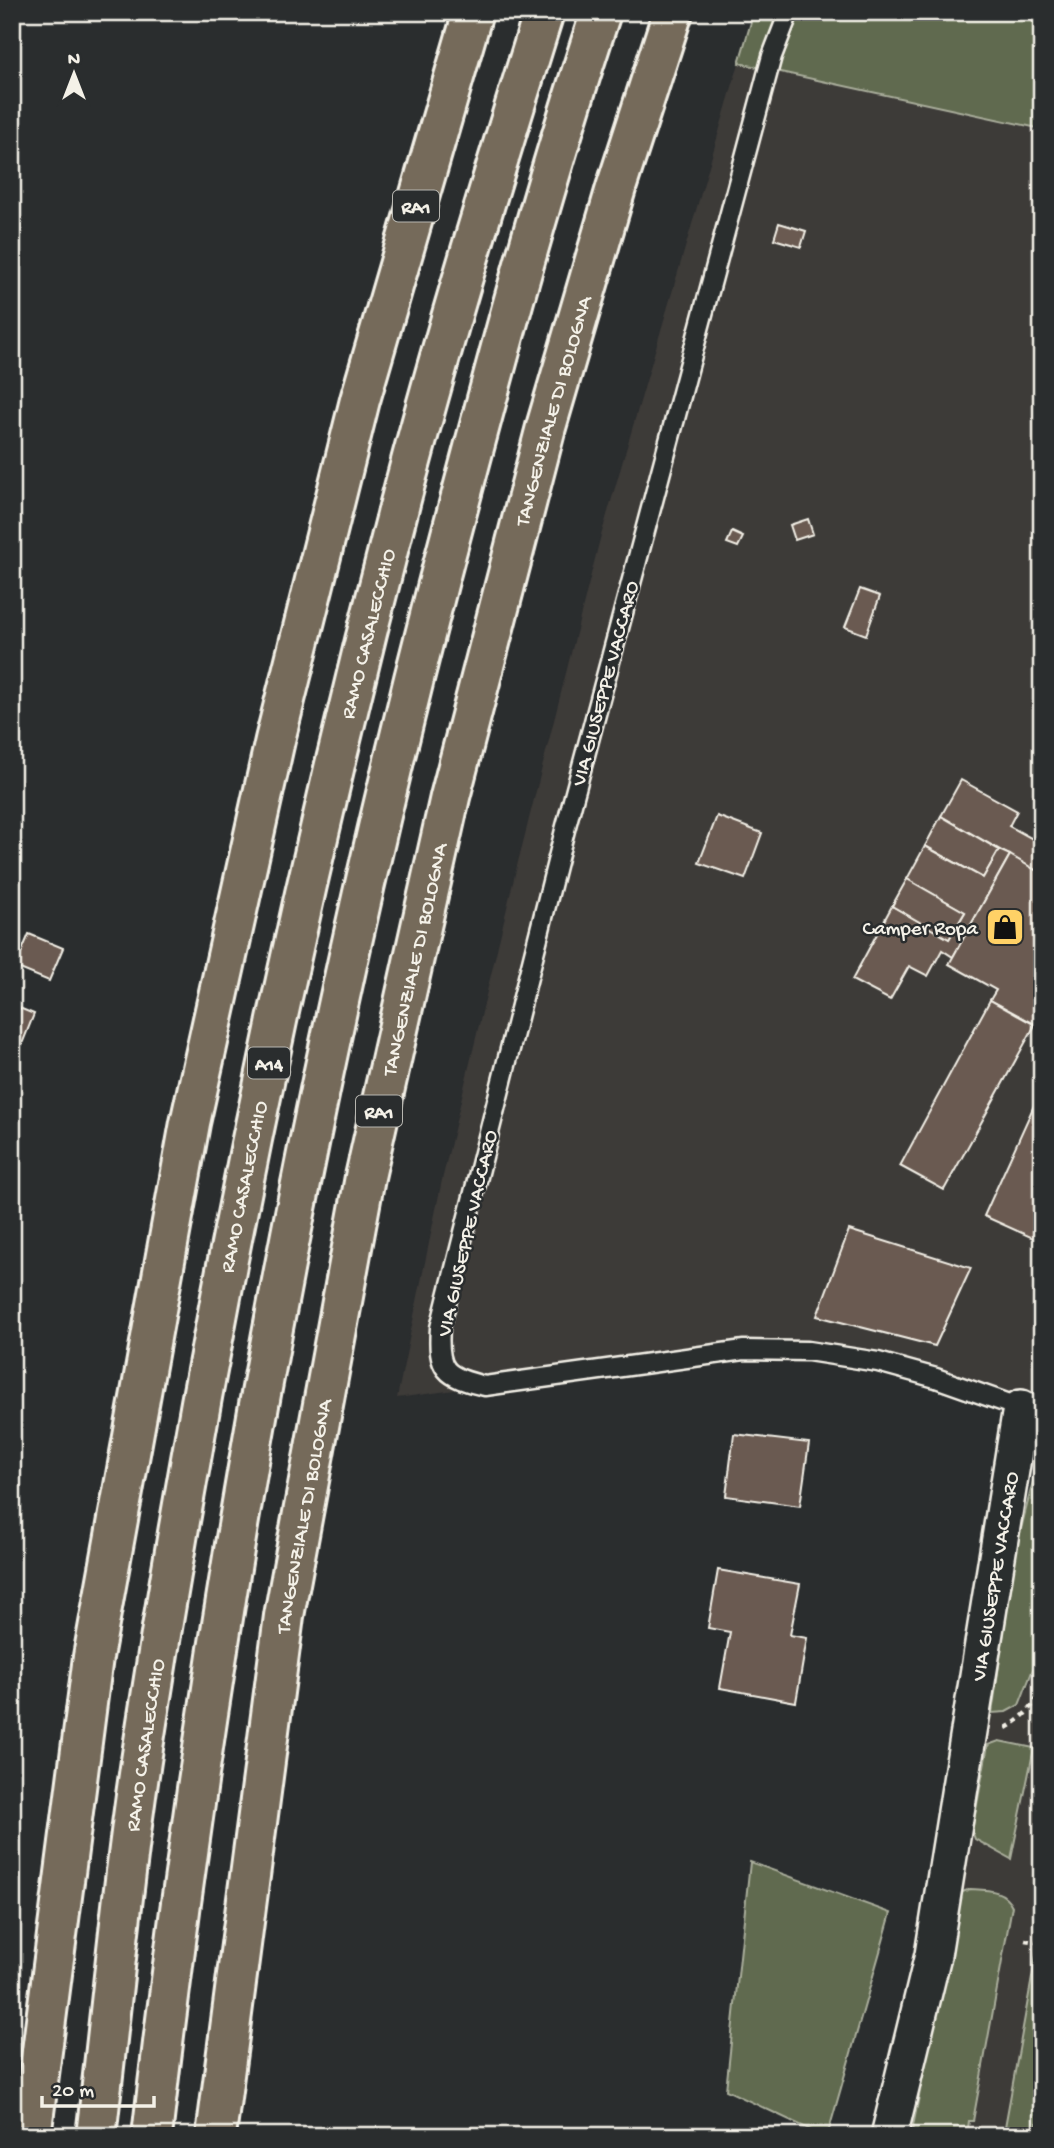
<svg xmlns="http://www.w3.org/2000/svg" width="1054" height="2148" font-family="'Gochi Hand',sans-serif">
  <rect width="100%" height="100%" fill="#2a2d2e"/>
  <filter id="ink" filterUnits="userSpaceOnUse"><feTurbulence type="fractalNoise" baseFrequency=".0143" numOctaves="2"/><feDisplacementMap in="SourceGraphic" scale="14" xChannelSelector="R" yChannelSelector="G"/><feConvolveMatrix kernelMatrix="1 2 1 2 8 2 1 2 1" color-interpolation-filters="sRGB"/></filter>
  <g filter="url(#ink)">
    <g fill="#3d3a38">
      <polygon points="739,63 1042,129 1042,1411 1021,1408 936,1378 744,1350 397,1398 442,1180 515,874 600,539"/>
      <polygon points="1042,1646 1042,2136 911,2136 960,1893 992,1713 1006,1712 1027,1690"/>
    </g>
    <g fill="#616a50" stroke="#aaae9c" stroke-width="2">
      <polygon points="754,12 1042,12 1042,129 739,63"/>
      <polygon points="1042,1445 1042,1646 1019,1705 1006,1712 992,1713 1016,1549"/>
      <polygon points="999,1741 1034,1748 1011,1859 975,1839 972,1831 988,1745"/>
      <polygon points="750,1862 891,1913 829,2130 817,2133 726,2090"/>
      <path d="M970,1889C987,1890 1004,1889 1012,1906L973,2121H969L967,2136H911L960,1893Z"/>
      <polygon points="1037,1950 1042,1951 1042,2097 1035,2132 1005,2127"/>
    </g>
    <g fill="#6a5a51" stroke="#f4f1e8" stroke-width="2">
      <polygon points="779,223 806,231 801,247 774,239"/>
      <polygon points="808,519 813,534 795,540 790,525"/>
      <polygon points="732,532 743,537 738,547 727,543"/>
      <polygon points="860,589 880,596 866,635 845,627"/>
      <polygon points="961,780 1017,811 1009,826 1042,844 1042,874 941,816"/>
      <polygon points="717,816 762,833 745,879 699,863"/>
      <polygon points="941,816 999,850 983,878 925,846"/>
      <polygon points="925,846 983,878 999,850 1010,855 953,957 942,950 928,976 909,966 890,1000 852,980 892,906 949,939 965,912 907,879"/>
      <polygon points="1010,855 1042,874 1042,1028 990,1000 996,990 949,964"/>
      <polygon points="907,879 965,912 949,939 892,906"/>
      <polygon points="29,934 63,948 49,981 15,967"/>
      <polygon points="990,1000 1035,1025 944,1190 900,1166"/>
      <polygon points="12,1005 34,1014 12,1069"/>
      <polygon points="1036,1101 1042,1104 1042,1242 984,1216"/>
      <polygon points="849,1230 971,1268 935,1346 817,1316"/>
      <polygon points="734,1434 809,1443 800,1506 726,1496"/>
      <polygon points="718,1570 800,1584 790,1635 807,1638 796,1702 720,1688 730,1632 708,1628"/>
    </g>
    <g fill="none" stroke-linecap="round" stroke-linejoin="round">
      <g stroke="#f4f1e8" stroke-width="23">
        <path id="service" d="M789,12L772,56L565,830L440,1328C437,1370 445,1377 485,1386L744,1350L808,1351L878,1362L936,1378L1021,1408"/>
      </g>
      <g stroke="#f4f1e8" stroke-width="40">
        <g id="minor">
          <path id="s1" d="M889,2136L933,1955L1021,1408"/>
        </g>
      </g>
      <g stroke="#f4f1e8" stroke-width="44">
        <g id="motorway">
          <polyline points="31,2136 93,1657 190,1123 275,740 360,400 473,12"/>
          <path id="s2" d="M96,2136C112,2002 124,1867 145,1735C210,1314 297,896 405,484C447,325 495,169 544,12"/>
          <path d="M152,2136C212,1611 307,1091 439,580C489,390 539,198 601,12"/>
          <path id="s3" d="M216,2136L284,1616L365,1177L450,797L546,427L616,188L673,12"/>
        </g>
      </g>
      <g stroke="#f4f1e8" stroke-width="4.5" stroke-dasharray="5 5" stroke-linecap="butt">
        <path d="M1006,1728C1024,1718 1035,1705 1042,1686"/>
        <polyline points="1025,1940 1042,1943"/>
      </g>
      <use href="#service" stroke="#2a2d2e" stroke-width="18"/>
      <use href="#minor" stroke="#2a2d2e" stroke-width="35"/>
      <use href="#motorway" stroke="#746a5a" stroke-width="38"/>
    </g>
  </g>
  <defs>
    <g id="shop-square" transform="scale(2.0125)"><rect x="-9" y="-9" width="18" height="18" rx="4" fill="#ffd166" stroke="#2a2d2e"/><path d="M-5-2.5h2.3a2.7 3.5 0 0 1 5.4 0H5L5.5 6h-11ZM-1.5-2.5h3a1.5 2.3 0 0 0-3 0Z" fill="#111"/></g>
  </defs>
  <g fill-rule="evenodd">
    <use href="#shop-square" x="1005" y="927"/>
  </g>
  <g text-anchor="middle" stroke-width="5" stroke-linejoin="round" paint-order="stroke">
    <g fill="#2a2d2e" stroke="#b7b6b0" stroke-width="2">
      <rect x="393" y="190.5" width="46" height="31" rx="5"/>
      <rect x="248" y="1047.5" width="42" height="31" rx="5"/>
      <rect x="356" y="1095.5" width="46" height="31" rx="5"/>
    </g>
    <g font-size="19" font-weight="bold" fill="#f4f1e8">
      <text x="416" y="213">RA1</text>
      <text x="269" y="1070">A14</text>
      <text x="379" y="1118">RA1</text>
    </g>
    <g font-size="21" fill="#f4f1e8" stroke="#2a2d2e">
      <text dy="7" stroke="none"><textPath href="#s3" startOffset="1760">TANGENZIALE DI BOLOGNA</textPath></text>
      <text dy="7" stroke="none"><textPath href="#s2" startOffset="1528">RAMO CASALECCHIO</textPath></text>
      <text transform="translate(604 683) rotate(-75)" y="7">VIA GIUSEPPE VACCARO</text>
      <text dy="7" stroke="none"><textPath href="#s3" startOffset="1194">TANGENZIALE DI BOLOGNA</textPath></text>
      <text dy="7" stroke="none"><textPath href="#s2" startOffset="961">RAMO CASALECCHIO</textPath></text>
      <text transform="translate(466 1233) rotate(-77)" y="7">VIA GIUSEPPE VACCARO</text>
      <text dy="7" stroke="none"><textPath href="#s3" startOffset="626">TANGENZIALE DI BOLOGNA</textPath></text>
      <text dy="7" stroke="none"><textPath href="#s1" startOffset="570">VIA GIUSEPPE VACCARO</textPath></text>
      <text dy="7" stroke="none"><textPath href="#s2" startOffset="394">RAMO CASALECCHIO</textPath></text>
    </g>
    <g font-size="21" fill="#f4f1e8" stroke="#2a2d2e" text-anchor="end">
      <text x="978" y="934">Camper Ropa</text>
    </g>
  </g>
  <rect width="1054" height="2148" fill="none" stroke="#2a2d2e" stroke-width="42"/>
  <rect x="21" y="21" width="1012" height="2106" fill="none" stroke="#f4f1e8" stroke-width="2.5" filter="url(#ink)"/>
  <g transform="translate(74 74)" stroke="#2a2d2e" stroke-width="5" paint-order="stroke">
  <path d="M0-5L12 26L0 18L-12 26Z" fill="#f4f1e8"/>
  <text y="-10" font-size="19" font-weight="bold" text-anchor="middle" fill="#f4f1e8">N</text>
  </g>
  <path d="M42 2096v10h112v-10" fill="none" stroke="#f4f1e8" stroke-width="3.5"/>
  <text x="52" y="2096" font-size="21" fill="#f4f1e8" stroke="#2a2d2e" stroke-width="5" paint-order="stroke">20 m</text>
</svg>
